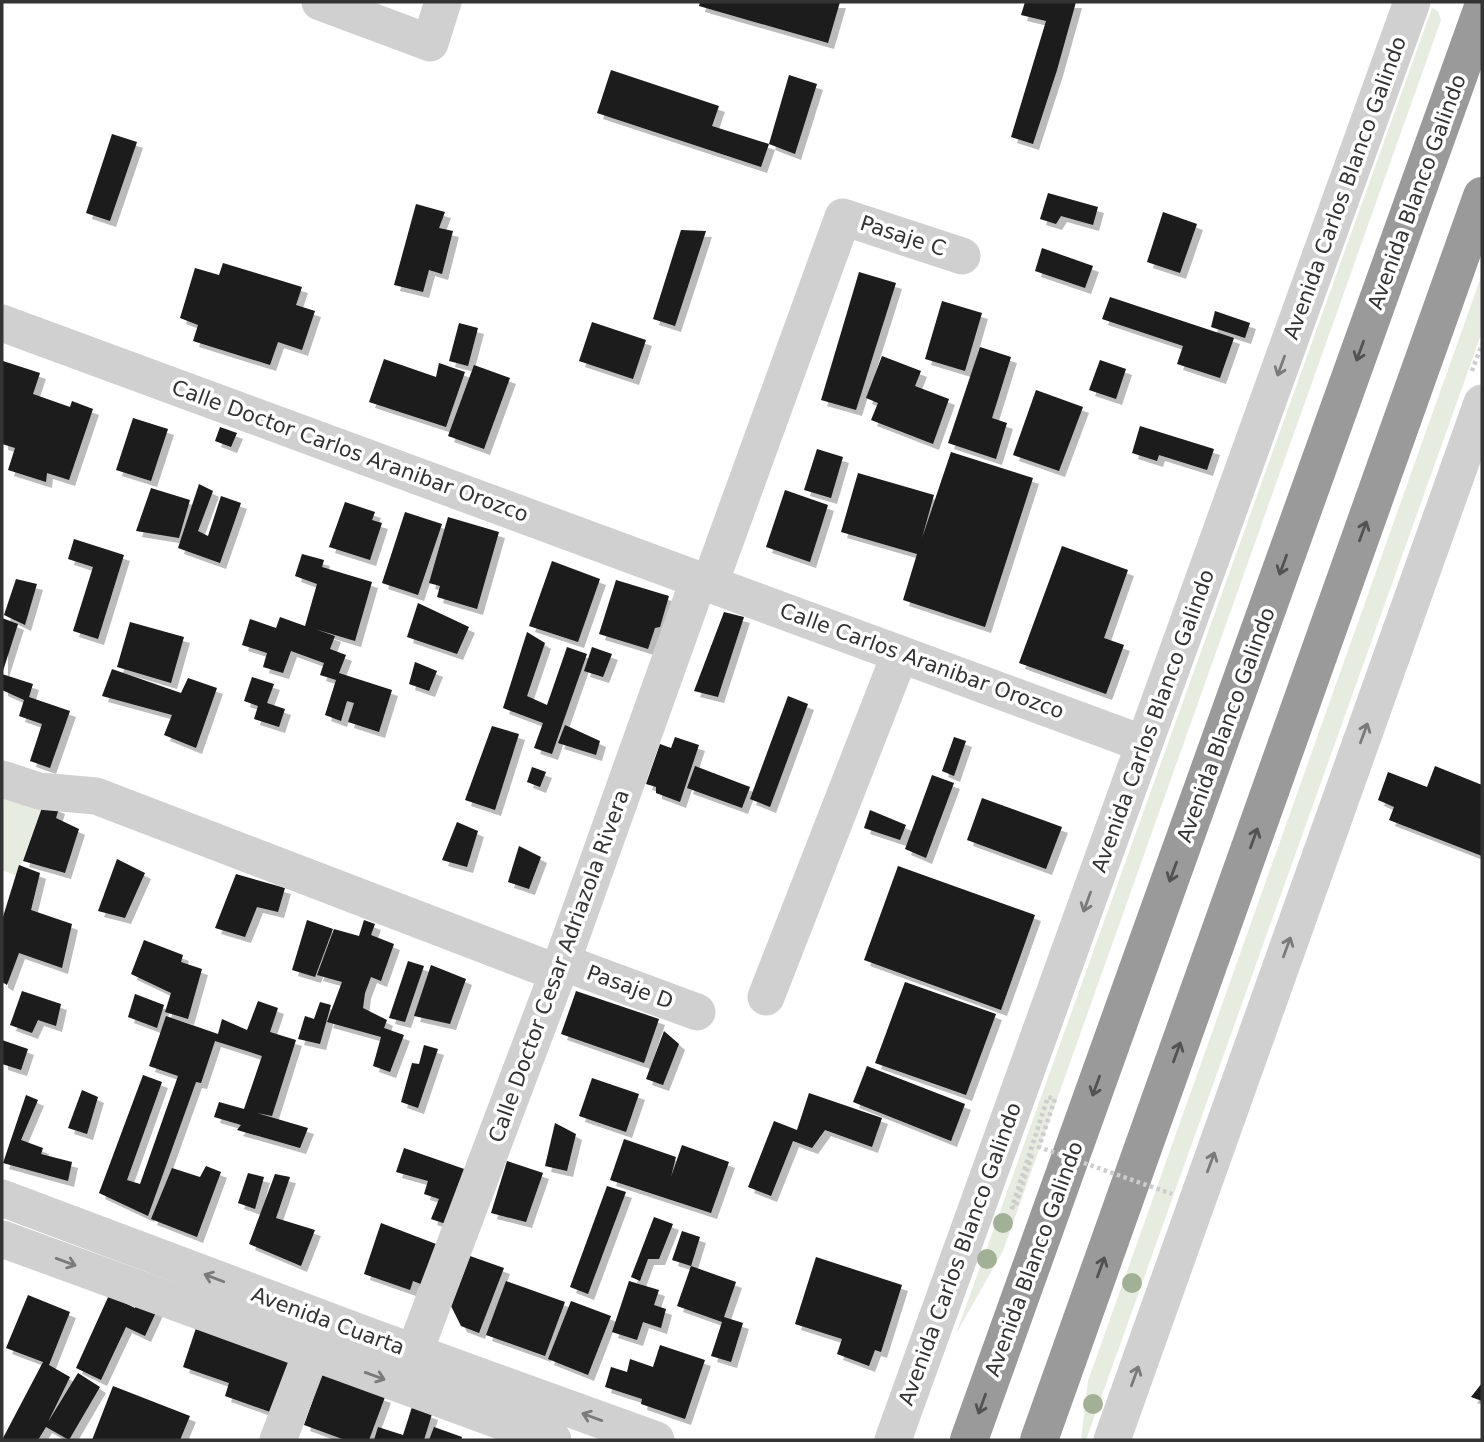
<svg xmlns="http://www.w3.org/2000/svg" width="1484" height="1442" font-family="'DejaVu Sans',sans-serif">
  <defs>
    <filter id="shadow"><feDropShadow dx="6" dy="6" stdDeviation="0" flood-color="#0004"/></filter>
  </defs>
  <rect width="100%" height="100%" fill="#fff"/>
  <g fill="#e6ecdf">
    <polygon points="1432,8 1438,11 1441,20 1003,1251 956,1334"/>
    <polygon points="1482,274 1482,332 1086,1440 1081,1440 1088,1381"/>
    <polygon points="2,787 44,802 17,876 2,870"/>
  </g>
  <g fill="#1a1a1a" filter="url(#shadow)">
    <polygon points="700,2 840,2 828,43 699,6"/>
    <polygon points="1025,2 1076,2 1057,70 1033,144 1011,137 1046,21 1021,15"/>
    <polygon points="611,70 719,106 712,126 769,144 761,167 597,113"/>
    <polygon points="789,75 817,84 795,154 769,144"/>
    <polygon points="112,134 137,142 110,221 86,213"/>
    <polygon points="1048,193 1098,207 1093,225 1061,216 1056,224 1040,219"/>
    <polygon points="416,204 445,212 439,228 453,231 442,274 429,270 423,292 394,285"/>
    <polygon points="1163,212 1197,224 1180,273 1147,262"/>
    <polygon points="681,230 706,231 675,326 653,319"/>
    <polygon points="1042,248 1093,266 1085,288 1035,271"/>
    <polygon points="223,263 302,287 296,305 315,311 302,350 278,342 270,365 193,341 198,325 180,318 195,268 219,275"/>
    <polygon points="859,272 896,283 856,410 821,400"/>
    <polygon points="1110,297 1234,338 1220,378 1177,364 1183,346 1102,319"/>
    <polygon points="942,301 982,313 965,371 925,359"/>
    <polygon points="1215,311 1250,323 1245,338 1211,327"/>
    <polygon points="592,322 646,340 633,379 579,361"/>
    <polygon points="459,323 478,328 468,366 449,361"/>
    <polygon points="980,347 1011,357 992,418 1007,423 996,459 948,443"/>
    <polygon points="882,356 921,371 915,386 949,399 933,444 871,420 878,403 866,398"/>
    <polygon points="384,359 436,377 439,363 465,372 446,427 369,402"/>
    <polygon points="1100,360 1126,369 1116,399 1089,390"/>
    <polygon points="3,361 40,373 33,394 70,407 72,401 93,409 69,480 47,473 46,482 8,470 15,448 2,444"/>
    <polygon points="474,365 510,378 484,449 448,436"/>
    <polygon points="1036,390 1083,407 1059,471 1013,455"/>
    <polygon points="133,418 168,429 151,481 116,470"/>
    <polygon points="1140,426 1214,449 1207,470 1159,455 1157,461 1132,453"/>
    <polygon points="220,427 237,433 231,447 215,441"/>
    <polygon points="817,449 843,457 831,498 804,490"/>
    <polygon points="951,452 1033,478 985,627 903,600 917,554 841,532 858,473 934,495 922,538"/>
    <polygon points="199,484 213,491 198,531 208,536 221,496 241,503 220,563 178,548"/>
    <polygon points="151,488 190,500 179,538 136,531"/>
    <polygon points="785,490 828,505 810,562 766,547"/>
    <polygon points="345,502 375,512 372,520 382,523 370,560 329,547"/>
    <polygon points="405,512 442,524 418,595 382,583"/>
    <polygon points="448,517 499,532 477,609 437,597 440,586 429,583"/>
    <polygon points="74,539 124,555 98,639 73,631 93,567 68,559"/>
    <polygon points="1062,546 1128,570 1104,638 1124,645 1106,694 1019,663"/>
    <polygon points="302,554 324,560 322,567 372,582 355,641 315,629 335,636 330,649 346,655 339,673 392,690 379,732 348,722 354,703 347,701 341,721 325,715 336,680 320,675 324,663 291,651 283,673 263,667 267,653 242,645 250,619 276,628 280,617 305,626 317,584 295,576"/>
    <polygon points="552,561 600,579 578,642 529,626"/>
    <polygon points="16,579 37,584 25,625 4,615"/>
    <polygon points="616,580 669,596 660,627 655,628 648,649 599,634"/>
    <polygon points="418,603 469,627 457,654 407,637"/>
    <polygon points="724,612 744,617 718,697 694,691"/>
    <polygon points="2,618 18,624 2,674"/>
    <polygon points="130,622 184,637 171,683 117,667"/>
    <polygon points="527,632 545,643 527,696 547,705 567,647 587,654 552,754 534,748 543,723 503,708"/>
    <polygon points="592,647 612,654 603,677 584,671"/>
    <polygon points="415,662 437,671 429,691 409,684"/>
    <polygon points="112,669 181,693 188,678 217,688 196,748 164,735 172,715 102,696"/>
    <polygon points="2,674 33,684 29,697 70,711 50,768 30,761 42,724 19,716 24,700 2,690"/>
    <polygon points="252,677 274,684 267,703 285,709 279,727 254,719 258,706 244,701"/>
    <polygon points="788,696 808,704 770,807 750,799"/>
    <polygon points="565,725 600,741 596,755 558,743"/>
    <polygon points="492,726 519,734 495,810 465,800"/>
    <polygon points="675,737 699,745 680,802 656,793 656,787 646,784 660,744 671,748"/>
    <polygon points="954,737 966,741 954,776 942,771"/>
    <polygon points="695,766 750,787 742,808 687,788"/>
    <polygon points="1435,766 1482,785 1482,856 1389,820 1394,807 1378,800 1388,772 1427,787"/>
    <polygon points="532,767 546,772 540,787 527,782"/>
    <polygon points="932,775 954,783 926,858 905,849"/>
    <polygon points="982,798 1062,827 1046,869 967,840"/>
    <polygon points="44,802 59,808 56,818 79,829 65,873 23,861"/>
    <polygon points="870,810 906,825 900,840 864,828"/>
    <polygon points="457,822 478,831 467,867 442,860"/>
    <polygon points="519,846 541,857 529,889 508,882"/>
    <polygon points="117,859 145,873 125,918 98,911"/>
    <polygon points="19,865 40,873 31,910 72,924 62,968 19,953 7,985 2,982 2,920"/>
    <polygon points="898,866 1035,915 1001,1010 864,960"/>
    <polygon points="236,874 285,888 278,912 257,907 245,937 215,928"/>
    <polygon points="307,920 333,929 315,977 292,970"/>
    <polygon points="364,920 375,924 371,935 394,944 381,981 371,977 365,993 363,1008 387,1020 384,1028 404,1035 390,1072 373,1066 381,1037 327,1022 342,982 317,975 334,929 359,936"/>
    <polygon points="144,940 183,955 181,962 202,969 188,1019 165,1012 171,993 131,974"/>
    <polygon points="408,961 424,966 405,1022 389,1018"/>
    <polygon points="431,965 466,979 450,1024 414,1016"/>
    <polygon points="905,982 996,1014 966,1095 875,1063"/>
    <polygon points="22,991 61,1004 56,1026 38,1020 32,1033 10,1025"/>
    <polygon points="576,991 659,1019 644,1063 561,1034"/>
    <polygon points="135,994 164,1005 157,1028 128,1017"/>
    <polygon points="258,1001 278,1008 270,1032 296,1040 272,1116 257,1113 308,1128 300,1148 237,1130 241,1125 214,1117 219,1102 244,1109 262,1056 215,1041 201,1083 196,1082 148,1216 99,1193 143,1075 162,1082 127,1180 140,1184 178,1076 149,1066 166,1016 218,1034 222,1019 247,1030"/>
    <polygon points="320,1002 331,1005 320,1044 298,1039 305,1016 314,1019"/>
    <polygon points="664,1031 679,1044 663,1085 646,1079"/>
    <polygon points="2,1040 28,1049 21,1070 2,1064"/>
    <polygon points="424,1045 438,1049 418,1108 401,1102 412,1063 419,1064"/>
    <polygon points="867,1066 965,1104 951,1141 853,1102"/>
    <polygon points="592,1078 639,1094 626,1132 579,1116"/>
    <polygon points="82,1090 98,1097 87,1134 68,1128"/>
    <polygon points="809,1093 882,1118 872,1147 825,1130 812,1148 793,1141 771,1196 748,1187 774,1121 797,1130"/>
    <polygon points="26,1095 38,1100 21,1140 43,1148 41,1154 72,1162 68,1181 3,1163"/>
    <polygon points="555,1123 576,1134 567,1171 545,1166"/>
    <polygon points="624,1139 676,1157 671,1177 682,1145 729,1162 711,1213 610,1180"/>
    <polygon points="404,1148 470,1171 452,1226 431,1219 439,1199 424,1194 428,1181 396,1172"/>
    <polygon points="507,1161 543,1173 526,1222 491,1213"/>
    <polygon points="206,1166 221,1172 197,1237 151,1219 172,1168 200,1177"/>
    <polygon points="248,1173 264,1177 255,1209 238,1203"/>
    <polygon points="275,1174 290,1177 276,1218 315,1230 301,1266 249,1244"/>
    <polygon points="607,1186 626,1192 588,1294 570,1287"/>
    <polygon points="654,1217 673,1224 659,1259 648,1259 640,1281 631,1277"/>
    <polygon points="381,1223 444,1247 431,1288 413,1281 410,1290 364,1274"/>
    <polygon points="682,1231 700,1237 691,1266 672,1260"/>
    <polygon points="470,1256 504,1268 479,1333 461,1326 451,1306"/>
    <polygon points="816,1257 902,1285 881,1352 875,1350 869,1366 837,1354 842,1339 795,1324"/>
    <polygon points="691,1266 736,1282 724,1317 743,1323 731,1362 711,1356 722,1322 677,1306"/>
    <polygon points="506,1281 565,1302 545,1356 486,1335"/>
    <polygon points="629,1281 659,1290 654,1305 666,1309 661,1328 643,1322 637,1340 612,1332"/>
    <polygon points="28,1295 70,1312 49,1365 70,1377 48,1422 78,1373 100,1387 69,1440 46,1427 38,1440 2,1440 43,1362 6,1348"/>
    <polygon points="109,1295 135,1308 138,1302 157,1310 145,1336 126,1327 101,1380 76,1368"/>
    <polygon points="571,1301 611,1316 588,1375 548,1359"/>
    <polygon points="198,1322 293,1356 273,1413 225,1396 229,1383 183,1367"/>
    <polygon points="660,1345 705,1360 685,1419 641,1404 642,1399 605,1387 611,1367 627,1372 630,1359 653,1367"/>
    <polygon points="322,1374 385,1397 369,1440 345,1440 304,1425"/>
    <polygon points="1482,1383 1482,1401 1471,1397"/>
    <polygon points="113,1386 190,1416 180,1440 92,1440"/>
    <polygon points="412,1407 432,1414 424,1440 374,1440 378,1427 403,1435"/>
    <polygon points="434,1427 462,1437 461,1440 429,1440"/>
  </g>
  <g fill="none" stroke-linecap="round" stroke-linejoin="round">
    <polyline stroke="#cdcdcd" stroke-width="4.5" stroke-dasharray="3.5 3.5" stroke-linecap="butt" points="1472,371 1482,344"/>
    <g stroke="#d0d0d0" stroke-width="37">
      <polyline points="320,2 430,43 443,2"/>
      <polyline points="2,323 1144,744"/>
      <polyline points="710,583 843,217 962,256"/>
      <polyline points="2,779 39,791 96,796 558,973"/>
      <polyline points="562,962 697,1012"/>
      <polyline points="766,997 900,654"/>
      <polyline points="2,1198 369,1336 656,1440"/>
      <polyline points="2,1239 553,1440"/>
      <polyline points="414,1353 562,962 699,579"/>
      <polyline points="278,1440 320,1330"/>
      <polyline points="893,1440 1412,2"/>
      <polyline points="1112,1440 1482,403"/>
    </g>
    <g stroke="#9a9a9a" stroke-width="38">
      <polyline points="969,1440 1482,10"/>
      <polyline points="1039,1440 1482,196"/>
    </g>
    <polyline stroke="#cdcdcd" stroke-width="4.5" stroke-dasharray="3.5 3.5" stroke-linecap="butt" points="1032,1155 1015,1208 1012,1207 1048,1097 1055,1099 1039,1147 1172,1194"/>
  </g>
  <g fill="#a2b095">
    <circle cx="1003" cy="1223" r="10"/>
    <circle cx="987" cy="1259" r="10"/>
    <circle cx="1132" cy="1283" r="10"/>
    <circle cx="1093" cy="1404" r="10"/>
  </g>
  <defs><path id="oneway-shaft" d="M-6 0H5M1.5-3L5.5 0L1.5 3" fill="none" stroke-width="1.6" stroke-linecap="round" stroke-linejoin="round" transform="scale(1.75)"/></defs>
  <g stroke="#525252">
    <use href="#oneway-shaft" transform="translate(1360 351) rotate(110)"/>
    <use href="#oneway-shaft" transform="translate(1363 531) rotate(-70)"/>
    <use href="#oneway-shaft" transform="translate(1283 565) rotate(110)"/>
    <use href="#oneway-shaft" transform="translate(1254 838) rotate(-70)"/>
    <use href="#oneway-shaft" transform="translate(1173 872) rotate(110)"/>
    <use href="#oneway-shaft" transform="translate(1177 1052) rotate(-70)"/>
    <use href="#oneway-shaft" transform="translate(1096 1086) rotate(110)"/>
    <use href="#oneway-shaft" transform="translate(1101 1267) rotate(-70)"/>
    <use href="#oneway-shaft" transform="translate(982 1404) rotate(110)"/>
  </g>
  <g stroke="#7a7a7a">
    <use href="#oneway-shaft" transform="translate(1281 366) rotate(110)"/>
    <use href="#oneway-shaft" transform="translate(1364 733) rotate(-70)"/>
    <use href="#oneway-shaft" transform="translate(1087 902) rotate(110)"/>
    <use href="#oneway-shaft" transform="translate(1287 947) rotate(-70)"/>
    <use href="#oneway-shaft" transform="translate(1211 1162) rotate(-70)"/>
    <use href="#oneway-shaft" transform="translate(66 1262) rotate(20)"/>
    <use href="#oneway-shaft" transform="translate(214 1278) rotate(-159)"/>
    <use href="#oneway-shaft" transform="translate(375 1376) rotate(20)"/>
    <use href="#oneway-shaft" transform="translate(1135 1376) rotate(-70)"/>
    <use href="#oneway-shaft" transform="translate(592 1417) rotate(-160)"/>
  </g>
  <g text-anchor="middle" stroke-width="7" stroke-linejoin="round" paint-order="stroke">
    <g font-size="21" fill="#333" stroke="#fff">
      <text transform="translate(1345 188) rotate(-70)" y="7">Avenida Carlos Blanco Galindo</text>
      <text transform="translate(1417 192) rotate(-70)" y="7">Avenida Blanco Galindo</text>
      <text transform="translate(903 236) rotate(18)" y="7">Pasaje C</text>
      <text transform="translate(350 451) rotate(20)" y="7">Calle Doctor Carlos Aranibar Orozco</text>
      <text transform="translate(922 661) rotate(20)" y="7">Calle Carlos Aranibar Orozco</text>
      <text transform="translate(1153 721) rotate(-70)" y="7">Avenida Carlos Blanco Galindo</text>
      <text transform="translate(1226 725) rotate(-70)" y="7">Avenida Blanco Galindo</text>
      <text transform="translate(559 966) rotate(-70)" y="7">Calle Doctor Cesar Adriazola Rivera</text>
      <text transform="translate(630 987) rotate(20)" y="7">Pasaje D</text>
      <text transform="translate(960 1254) rotate(-70)" y="7">Avenida Carlos Blanco Galindo</text>
      <text transform="translate(1034 1259) rotate(-70)" y="7">Avenida Blanco Galindo</text>
      <text transform="translate(328 1321) rotate(20)" y="7">Avenida Cuarta</text>
    </g>
  </g>
  <rect width="1484" height="1442" fill="none" stroke="#333333" stroke-width="7"/>
</svg>
